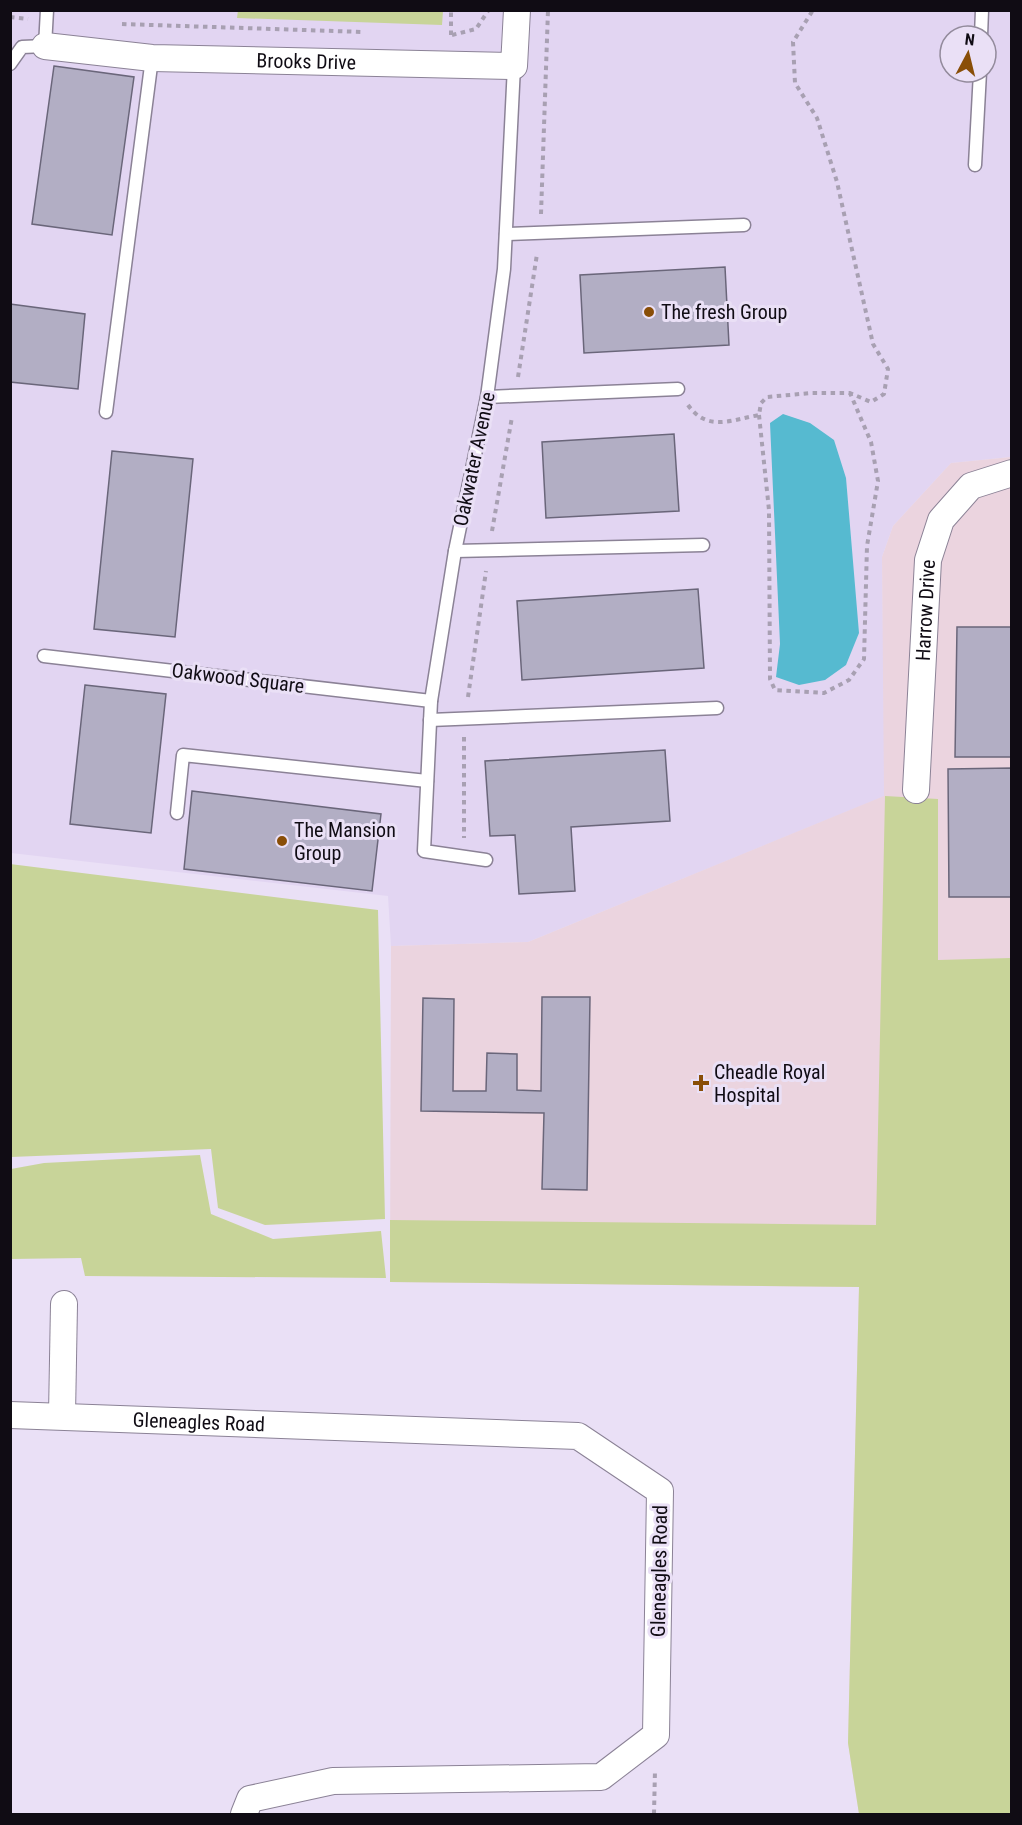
<svg xmlns="http://www.w3.org/2000/svg" width="1022" height="1825" font-family="'Roboto Condensed',sans-serif">
  <rect width="100%" height="100%" fill="#eae0f6"/>
  <path fill="#e2d5f2" fill-rule="evenodd" d="M11,11H1011V457L951,463L893,526L882,557L885,796L528,942L391,946L388,896L11,853ZM950,36H986V72H950Z"/>
  <polygon fill="#ebd4df" points="1011,457 1011,1814 859,1814 848,1743 859,1287 390,1282 391,946 528,942 884,796 882,557 893,526 951,463"/>
  <g fill="#c8d499">
    <polygon points="238,10 443,10 443,11 442,25 237,18"/>
    <polygon points="885,796 938,799 938,960 1011,958 1011,1814 859,1814 848,1743 859,1287 390,1282 390,1220 876,1225"/>
    <polygon points="10,864 378,910 385,1219 265,1225 218,1208 211,1149 11,1157"/>
    <polygon points="200,1155 211,1214 273,1239 381,1231 386,1278 85,1276 81,1258 11,1259 11,1169 44,1163"/>
  </g>
  <polygon fill="#56bad0" points="783,414 810,423 834,440 846,478 859,633 846,665 825,680 799,685 776,677 780,644 770,423"/>
  <g fill="#b2aec4" stroke="#6a667a" stroke-width="1.5">
    <polygon points="54,66 134,77 112,235 32,224"/>
    <polygon points="725,267 729,345 584,353 580,275"/>
    <polygon points="10,304 85,314 78,389 10,382"/>
    <polygon points="674,434 679,511 546,518 542,442"/>
    <polygon points="112,451 193,459 175,637 94,629"/>
    <polygon points="698,589 704,668 522,680 517,601"/>
    <polygon points="957,627 1012,627 1012,757 955,757"/>
    <polygon points="85,685 166,694 151,833 70,824"/>
    <polygon points="665,750 670,821 571,827 575,891 519,894 515,835 490,836 485,761"/>
    <polygon points="1012,768 1012,897 949,897 948,769"/>
    <polygon points="192,791 381,814 372,891 184,869"/>
    <polygon points="542,997 590,997 587,1190 542,1189 544,1113 421,1111 423,998 454,999 453,1091 486,1091 487,1053 517,1054 517,1090 541,1091"/>
  </g>
  <g fill="none" stroke-linecap="round" stroke-linejoin="round">
    <g stroke="#8b8296" stroke-width="15">
      <g id="service">
        <polyline points="981,36 982,10"/>
        <polyline points="10,64 22,47 45,46 47,10"/>
        <polyline points="975,165 980,72"/>
        <polyline points="506,234 744,225"/>
        <polyline points="487,397 678,389"/>
        <polyline points="106,412 152,58"/>
        <polyline points="455,551 703,545"/>
        <polyline points="44,656 431,701"/>
        <polyline points="430,720 717,708"/>
        <polyline points="177,813 183,755 427,781"/>
        <polyline points="486,860 424,851 431,701 455,551 487,397 504,269 514,66"/>
      </g>
    </g>
    <g stroke="#8b8296" stroke-width="28">
      <g id="minor">
        <path id="s1" d="M45,46L152,58L514,66L517,10"/>
        <path id="s2" d="M916,790L928,560L941,520L971,486L1012,473"/>
        <path id="s3" d="M10,1415L578,1436L660,1491L656,1735L601,1777L333,1781L250,1799L244,1814"/>
        <polyline points="62,1415 64,1304"/>
      </g>
    </g>
    <g stroke="#a8a0b2" stroke-width="4" stroke-dasharray="4.5 4.5" stroke-linecap="butt">
      <polyline points="10,17 28,19"/>
      <polyline points="122,24 364,32"/>
      <polyline points="451,35 451,10"/>
      <polyline points="452,35 476,29 488,11"/>
      <polyline points="541,214 548,10"/>
      <polyline points="518,377 537,254"/>
      <path d="M688,405C707,432 731,420 759,415L761,403L767,397L811,393H850L871,402L884,394L888,369L873,344L837,182L817,118L795,83L793,42L813,10"/>
      <polyline points="759,415 769,510 770,679 775,690 824,693 849,680 864,659 867,546 878,481 871,442 850,393"/>
      <polyline points="492,531 512,417"/>
      <polyline points="468,697 486,571"/>
      <polyline points="464,737 464,838"/>
      <polyline points="654,1814 655,1770"/>
    </g>
    <use href="#service" stroke="#fff" stroke-width="12"/>
    <use href="#minor" stroke="#fff" stroke-width="26"/>
  </g>
  <g fill="#894e07" stroke="#eae0f6" stroke-width="2">
    <circle cx="649" cy="312" r="6"/>
    <circle cx="282" cy="841" r="6"/>
    <path d="M698 1074h6v6h6v6h-6v6h-6v-6h-6v-6h6z"/>
  </g>
  <g text-anchor="middle" stroke-width="6" stroke-linejoin="round" paint-order="stroke">
    <g font-size="20" fill="#100c14" stroke="#eae0f6">
      <text dy="7" stroke="none"><textPath href="#s1" startOffset="262">Brooks Drive</textPath></text>
      <text transform="translate(474 459) rotate(-78)" y="7">Oakwater Avenue</text>
      <text dy="7" stroke="none"><textPath href="#s2" startOffset="180">Harrow Drive</textPath></text>
      <text transform="translate(238 678) rotate(7)" y="7">Oakwood Square</text>
      <text dy="7" stroke="none"><textPath href="#s3" startOffset="189">Gleneagles Road</textPath></text>
      <text transform="translate(659 1571) rotate(-89)" y="7">Gleneagles Road</text>
    </g>
    <g font-size="20" fill="#100c14" stroke="#eae0f6" text-anchor="start">
      <text x="661" y="319">The fresh Group</text>
      <text x="294" y="837">The Mansion<tspan x="294" dy="23">Group</tspan></text>
      <text x="714" y="1079">Cheadle Royal<tspan x="714" dy="23">Hospital</tspan></text>
    </g>
  </g>
  <rect width="1022" height="1825" fill="none" stroke="#100c14" stroke-width="24"/>
  <g transform="translate(968 54) rotate(7)"><circle r="28" fill="#eae0f6" stroke="#938b9c" stroke-width="1.5"/>
  <path d="M0-4.5L10 22L0 15L-10 22Z" fill="#894e07"/>
  <text y="-9" font-size="16" font-weight="bold" text-anchor="middle" fill="#100c14">N</text>
  </g>
</svg>
